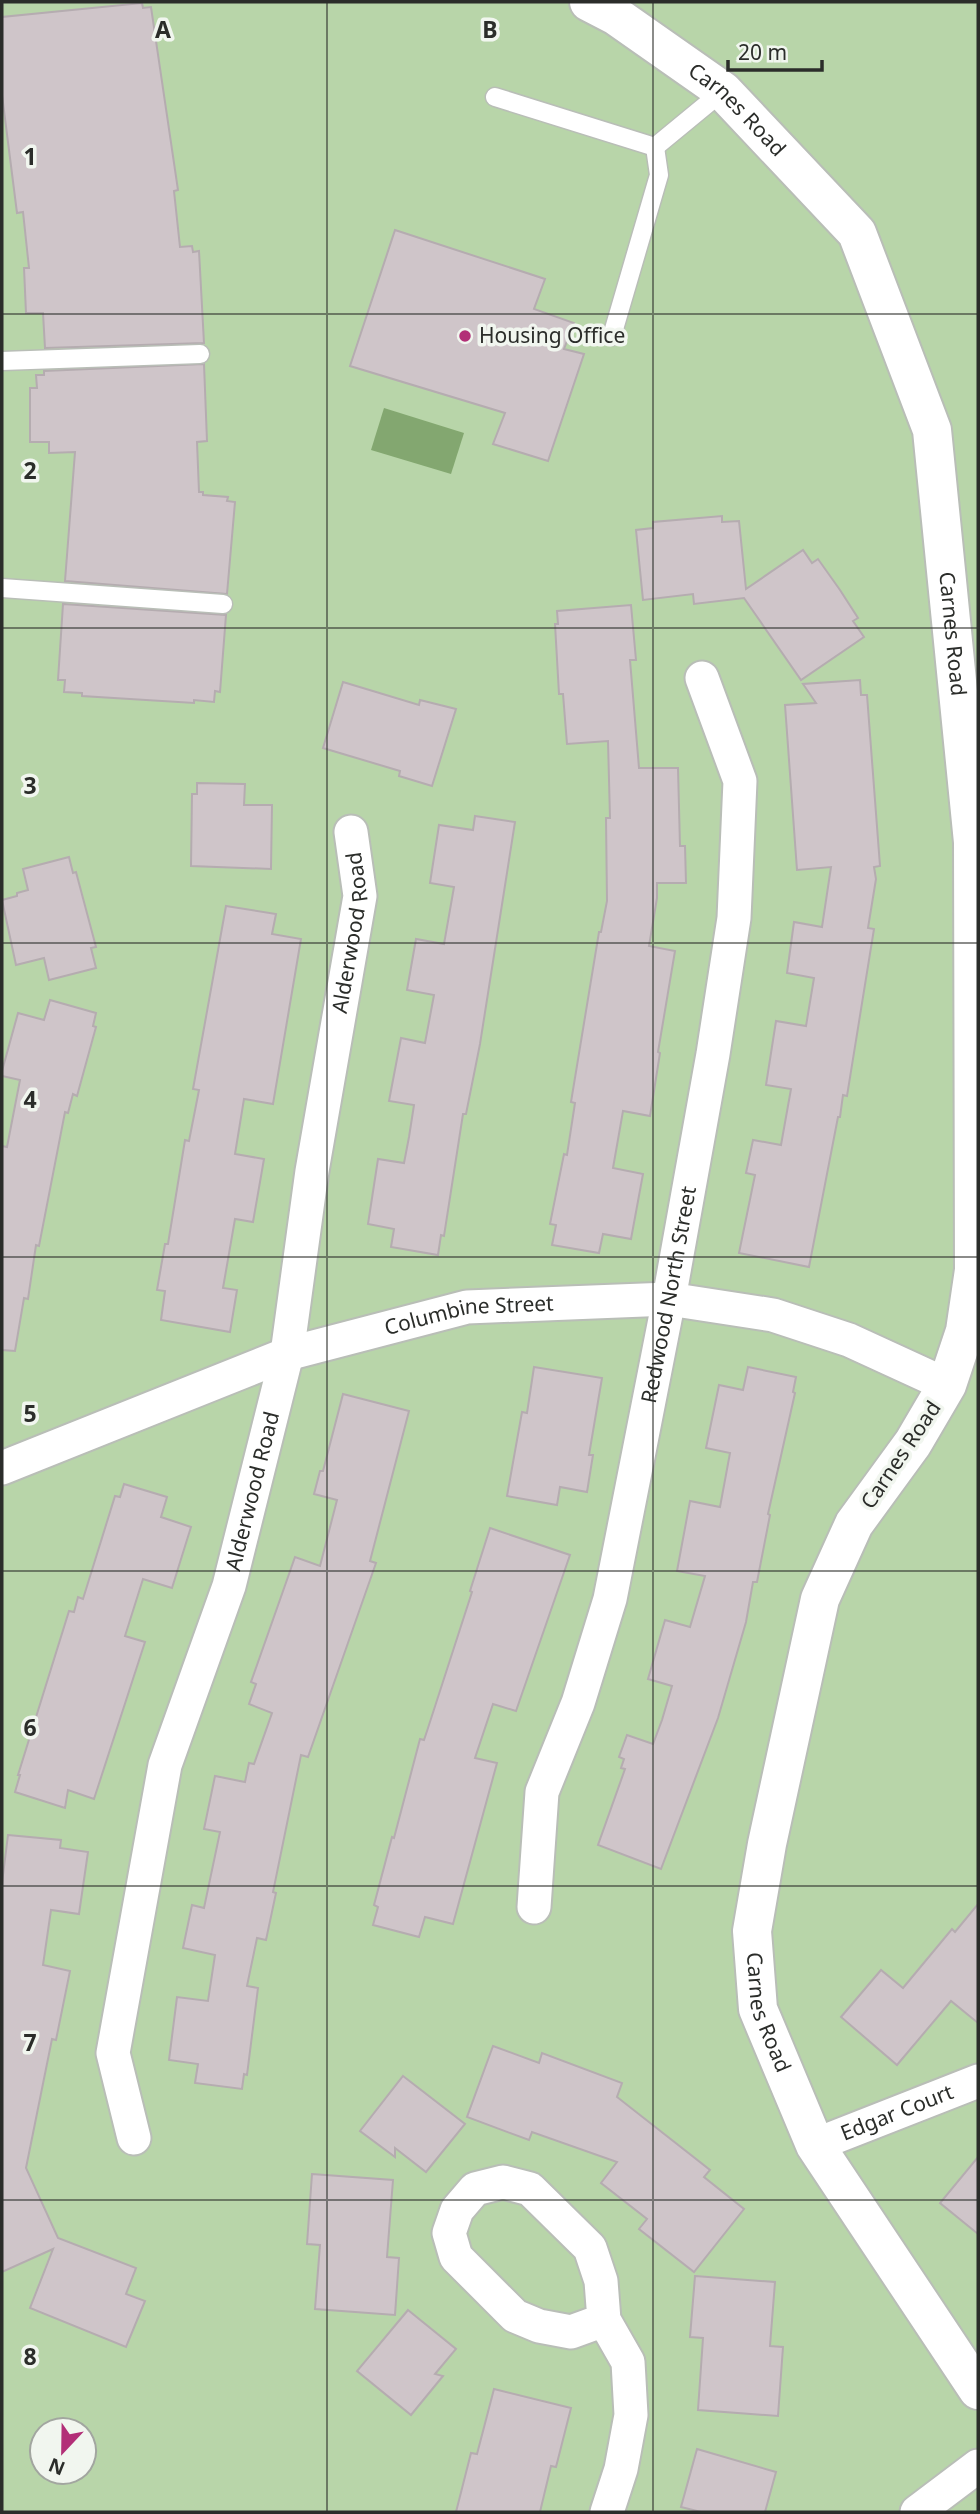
<svg xmlns="http://www.w3.org/2000/svg" width="980" height="2514" font-family="'Noto Sans',sans-serif">
  <rect width="100%" height="100%" fill="#f1f6ef"/>
  <path fill="#b8d5a9" fill-rule="evenodd" d="M2,2H978V2512H2ZM42,2430H84V2472H42Z"/>
  <polygon fill="#83a770" points="384,408 464,433 451,474 371,450"/>
  <g fill="#cfc5c9" stroke="#b5acb0" stroke-width="2">
    <polygon points="142,3 143,8 151,7 178,190 174,191 180,247 192,246 193,252 199,251 204,343 45,348 43,313 26,313 24,268 29,268 23,212 17,213 2,95 2,17"/>
    <polygon points="395,230 545,279 534,309 574,323 564,349 584,354 548,461 493,444 505,413 350,366"/>
    <polygon points="204,364 207,441 197,442 199,492 203,492 203,495 228,497 227,501 235,502 227,594 65,581 75,452 49,453 49,442 30,442 30,388 37,388 36,375 44,375 44,371"/>
    <polygon points="722,516 722,522 739,521 746,589 803,550 812,563 818,559 840,590 858,618 853,621 864,637 801,680 744,598 694,604 693,594 643,600 636,530 653,528 653,522"/>
    <polygon points="63,604 226,615 220,692 215,691 214,702 194,700 194,703 82,696 82,693 64,692 65,680 58,680"/>
    <polygon points="631,605 636,660 630,660 639,768 678,768 680,846 685,846 686,883 657,883 657,898 649,946 675,951 658,1052 660,1053 650,1116 623,1111 613,1168 643,1174 631,1239 603,1234 599,1253 552,1245 556,1225 550,1224 564,1154 567,1155 575,1103 571,1102 599,932 601,932 607,901 606,818 610,818 608,741 567,744 563,694 559,694 555,624 558,624 557,611"/>
    <polygon points="860,680 861,695 867,695 880,866 874,867 876,879 868,928 874,929 847,1096 843,1095 840,1117 838,1117 809,1267 739,1253 755,1175 746,1173 753,1140 781,1145 791,1089 766,1085 776,1021 806,1026 814,978 787,973 794,922 822,927 831,867 797,870 785,705 816,703 803,684"/>
    <polygon points="343,682 419,705 420,700 456,709 432,786 399,776 400,771 323,748"/>
    <polygon points="197,783 245,784 244,805 272,805 271,869 191,866 192,794 197,794"/>
    <polygon points="475,816 515,822 480,1044 466,1114 463,1114 444,1236 441,1235 438,1255 391,1247 394,1229 368,1224 378,1159 404,1163 409,1137 414,1105 389,1101 401,1038 425,1043 434,995 407,990 416,939 444,944 454,887 430,883 439,825 473,830"/>
    <polygon points="69,857 73,873 76,872 96,947 91,948 96,968 49,980 44,958 16,965 2,900 17,896 17,893 28,890 23,869"/>
    <polygon points="226,906 276,914 272,934 301,939 273,1104 244,1099 235,1154 264,1159 253,1222 235,1219 223,1288 237,1290 230,1332 161,1320 165,1291 157,1290 165,1244 168,1244 185,1140 189,1141 199,1090 193,1089"/>
    <polygon points="50,1000 96,1013 93,1026 96,1027 77,1096 73,1094 68,1113 65,1112 39,1246 36,1245 28,1299 24,1298 15,1351 2,1350 2,1146 7,1147 20,1080 2,1076 2,1071 18,1013 44,1020"/>
    <polygon points="534,1367 602,1378 589,1455 593,1455 587,1492 560,1487 557,1505 507,1496 522,1412 527,1413"/>
    <polygon points="748,1367 796,1377 793,1392 795,1393 768,1514 770,1515 757,1582 753,1582 746,1622 718,1718 661,1869 598,1845 625,1769 621,1768 624,1759 619,1757 627,1735 653,1744 662,1720 672,1686 648,1679 665,1620 690,1627 705,1576 677,1571 690,1501 720,1507 730,1453 706,1448 719,1385 743,1390"/>
    <polygon points="343,1394 409,1411 370,1561 376,1563 308,1757 301,1755 273,1892 276,1893 266,1940 257,1938 247,1986 258,1988 247,2075 244,2074 242,2089 195,2083 198,2064 169,2060 177,1997 208,2001 215,1955 183,1948 192,1905 204,1908 220,1832 204,1829 215,1776 245,1782 249,1763 254,1764 272,1713 249,1704 256,1684 251,1682 295,1557 320,1566 337,1500 314,1494 320,1471 323,1471"/>
    <polygon points="124,1484 167,1497 161,1517 191,1527 172,1588 143,1579 125,1636 145,1642 94,1799 68,1790 65,1808 15,1792 20,1775 18,1775 69,1611 74,1612 78,1597 83,1599 115,1496 120,1497"/>
    <polygon points="490,1528 570,1555 516,1711 493,1704 475,1758 497,1763 453,1924 425,1917 419,1937 373,1925 378,1907 374,1905 392,1837 394,1838 420,1739 424,1740 428,1728 472,1592 470,1591"/>
    <polygon points="8,1835 61,1840 60,1848 88,1852 79,1914 51,1910 43,1965 70,1971 56,2040 52,2039 26,2168 58,2238 136,2268 126,2294 145,2301 126,2347 30,2308 53,2249 2,2272 2,1883"/>
    <polygon points="978,1904 978,2023 951,2001 897,2065 841,2017 881,1970 903,1988 952,1929 955,1932"/>
    <polygon points="493,2046 539,2063 542,2053 622,2083 617,2097 710,2170 704,2177 744,2209 694,2272 639,2229 647,2219 601,2183 617,2162 532,2132 529,2140 467,2117"/>
    <polygon points="403,2076 465,2124 426,2172 395,2148 395,2157 360,2131"/>
    <polygon points="978,2157 978,2234 940,2203"/>
    <polygon points="312,2174 393,2180 387,2257 399,2258 395,2315 315,2309 320,2245 307,2244"/>
    <polygon points="695,2276 775,2282 770,2346 783,2347 778,2416 698,2410 703,2338 690,2337"/>
    <polygon points="408,2310 456,2349 435,2374 443,2376 411,2415 357,2371"/>
    <polygon points="494,2389 571,2408 556,2467 551,2466 540,2512 456,2512 471,2453 477,2454"/>
    <polygon points="697,2449 776,2472 765,2512 701,2512 681,2507"/>
  </g>
  <g fill="none" stroke-linecap="round" stroke-linejoin="round">
    <g stroke="#b9beb7" stroke-width="21">
      <g id="lane">
        <polyline points="495,97 655,147 723,91"/>
        <polyline points="612,336 659,175 655,147"/>
        <polyline points="2,361 200,354"/>
        <polyline points="2,588 223,604"/>
      </g>
    </g>
    <g stroke="#b9beb7" stroke-width="37">
      <g id="street">
        <path id="s1" d="M2,1468L287,1354L467,1307L669,1299L773,1315L849,1340L947,1385"/>
        <path id="s2" d="M534,1907L542,1792L578,1703L610,1599L669,1299L713,1054L734,918L740,781L702,678"/>
        <path id="s3" d="M134,2138L113,2053L165,1765L229,1586L287,1354L312,1171L360,896L351,832"/>
        <path id="s4" d="M815,2145L978,2081"/>
        <polyline points="604,2320 571,2332 539,2326 515,2316 456,2257 449,2233 457,2210 475,2189 503,2182 530,2189 590,2248 601,2281 604,2320 628,2362 631,2415 621,2469 607,2512"/>
        <polyline points="917,2512 978,2466"/>
      </g>
    </g>
    <g stroke="#b9beb7" stroke-width="42">
      <g id="secondary">
        <path id="s5" d="M589,2L616,16L723,91L857,233L932,430L973,842L974,1270L965,1331L947,1385L913,1443L854,1524L820,1599L767,1844L752,1931L758,2009L815,2145L978,2390"/>
      </g>
    </g>
    <use href="#lane" stroke="#fff" stroke-width="18"/>
    <use href="#street" stroke="#fff" stroke-width="33"/>
    <use href="#secondary" stroke="#fff" stroke-width="38"/>
  </g>
  <path fill="none" stroke="#2b2d2a" stroke-width="2" stroke-opacity="0.55" d="M327,2V2512M653,2V2512M2,314H978M2,628H978M2,943H978M2,1257H978M2,1571H978M2,1886H978M2,2200H978"/>
  <circle fill="#b22f77" stroke="#f1f6ef" stroke-width="2.5" cx="465" cy="336" r="7"/>
  <g text-anchor="middle" stroke-width="7" stroke-linejoin="round" paint-order="stroke">
    <g font-size="21" fill="#2b2d2a" stroke="#f1f6ef">
      <text dy="7" stroke="none"><textPath href="#s5" startOffset="184">Carnes Road</textPath></text>
      <text dy="7" stroke="none"><textPath href="#s5" startOffset="772">Carnes Road</textPath></text>
      <text dy="7" stroke="none"><textPath href="#s3" startOffset="1236">Alderwood Road</textPath></text>
      <text dy="7" stroke="none"><textPath href="#s2" startOffset="630">Redwood North Street</textPath></text>
      <text dy="7" stroke="none"><textPath href="#s1" startOffset="494">Columbine Street</textPath></text>
      <text transform="translate(901 1455) rotate(-56)" y="7">Carnes Road</text>
      <text dy="7" stroke="none"><textPath href="#s3" startOffset="668">Alderwood Road</textPath></text>
      <text dy="7" stroke="none"><textPath href="#s5" startOffset="2200">Carnes Road</textPath></text>
      <text dy="7" stroke="none"><textPath href="#s4" startOffset="88">Edgar Court</textPath></text>
    </g>
    <g font-size="21" fill="#2b2d2a" stroke="#f1f6ef" text-anchor="start">
      <text x="479" y="343">Housing Office</text>
    </g>
  </g>
  <g font-size="23" text-anchor="middle" font-weight="bold" fill="#2b2d2a" stroke="#f1f6ef" stroke-width="7" stroke-linejoin="round" paint-order="stroke">
    <text x="163" y="38">A</text>
    <text x="490" y="38">B</text>
    <text x="30" y="165">1</text>
    <text x="30" y="479">2</text>
    <text x="30" y="794">3</text>
    <text x="30" y="1108">4</text>
    <text x="30" y="1422">5</text>
    <text x="30" y="1736">6</text>
    <text x="30" y="2051">7</text>
    <text x="30" y="2365">8</text>
  </g>
  <rect width="980" height="2514" fill="none" stroke="#2b2d2a" stroke-width="7"/>
  <g transform="translate(63 2451) rotate(202)"><circle r="33" fill="#f1f6ef" stroke="#a2a6a0" stroke-width="2"/>
  <path d="M0-5L12 26L0 18L-12 26Z" fill="#b22f77"/>
  <text y="-10" font-size="19" font-weight="bold" text-anchor="middle" fill="#2b2d2a">N</text>
  </g>
  <path d="M728 60v10h94v-10" fill="none" stroke="#2b2d2a" stroke-width="3.5"/>
  <text x="738" y="60" font-size="21" fill="#2b2d2a" stroke="#f1f6ef" stroke-width="5" paint-order="stroke">20 m</text>
</svg>
